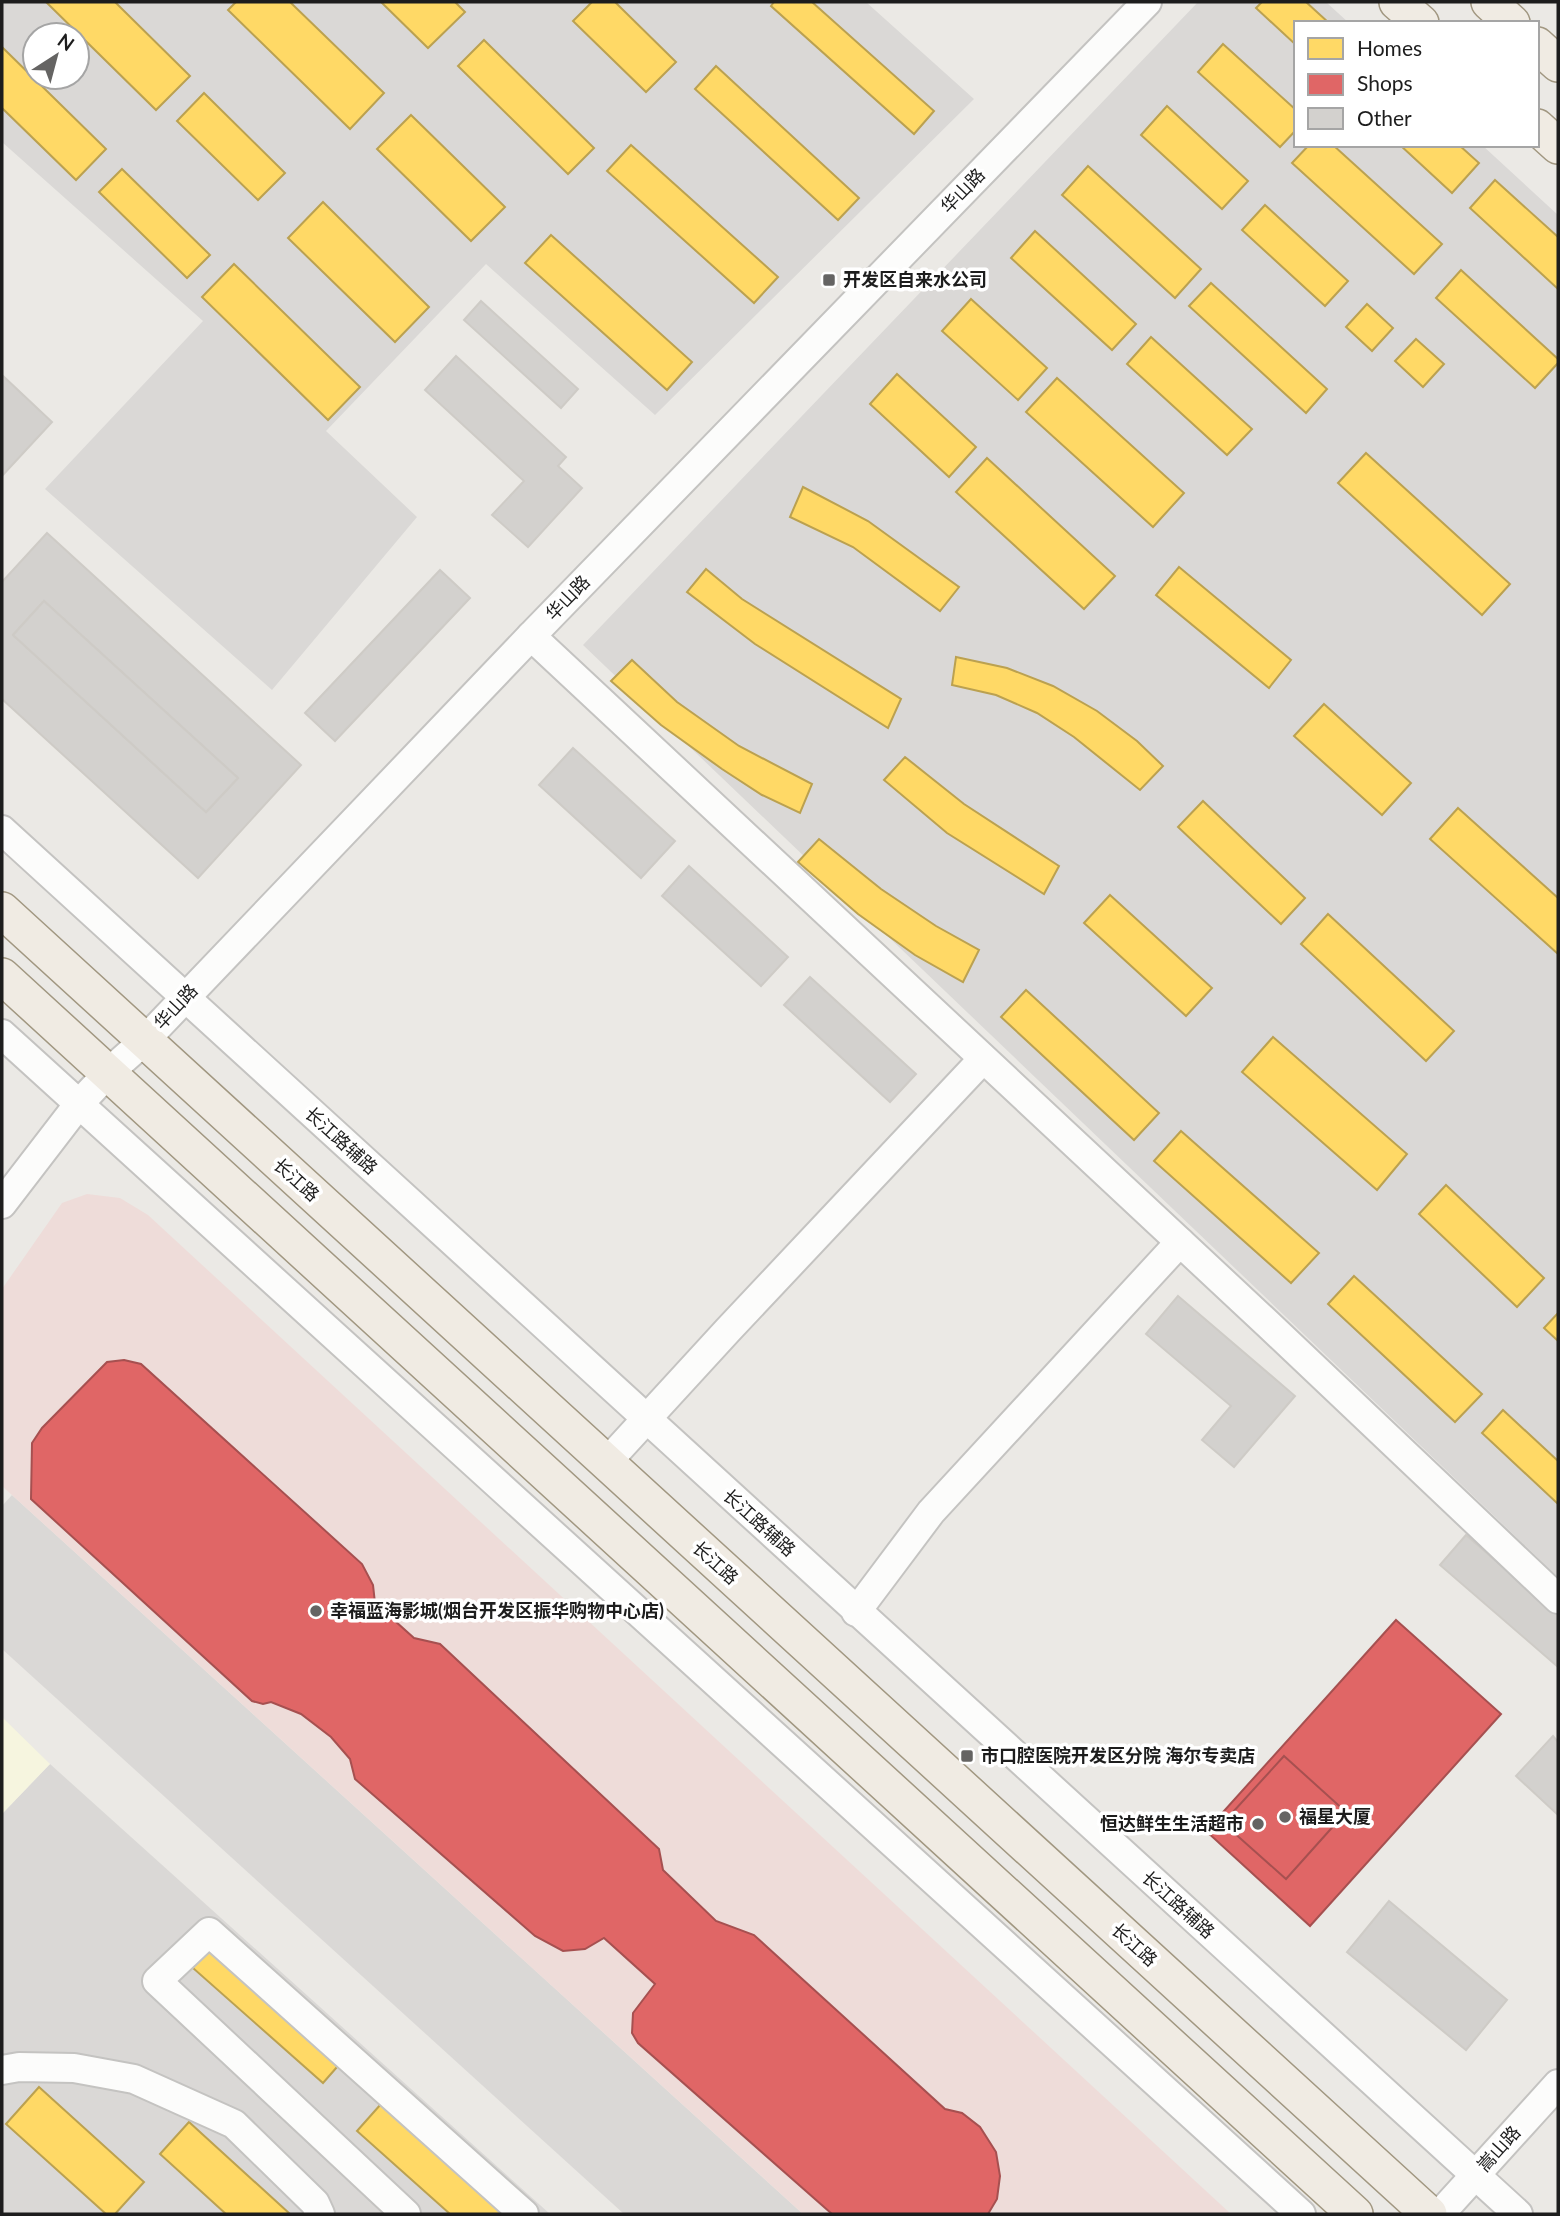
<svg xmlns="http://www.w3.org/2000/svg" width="1560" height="2216" font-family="Lato,'Noto Sans SC',sans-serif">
  <rect width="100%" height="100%" fill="#ebe9e5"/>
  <g fill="#dad8d6" fill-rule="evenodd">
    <path d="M2,2H866L974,99L655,415L486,264L326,431L417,517L272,690L45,489L203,321L2,142ZM35,35H77V77H35Z"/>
    <polygon points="1198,2 1326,2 1349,23 1296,23 1296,145 1482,145 1558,215 1558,1577 583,645"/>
    <polygon points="12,1495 803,2214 624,2214 2,1649 2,1506"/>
    <polygon points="50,1764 550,2214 2,2214 2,1814"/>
  </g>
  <polygon fill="#eedcd9" points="87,1194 120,1198 148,1215 1231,2214 803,2214 2,1486 2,1289 62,1203"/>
  <polygon fill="#f6f5df" points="2,1717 50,1764 2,1814"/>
  <g fill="#ffd966" stroke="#bba150" stroke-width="2">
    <polygon points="46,2 115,2 190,76 156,110"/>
    <polygon points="236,2 290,2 384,93 350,129 228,10"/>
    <polygon points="381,2 455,2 465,12 428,48"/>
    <polygon points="592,2 615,2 676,62 646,92 573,21"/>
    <polygon points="774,2 812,2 934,111 914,134 771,6"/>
    <polygon points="1262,2 1306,2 1329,23 1296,23 1296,45 1256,8"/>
    <polygon points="484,40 594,148 568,174 458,66"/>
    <polygon points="1223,44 1296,110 1296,130 1280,147 1198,72"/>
    <polygon points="2,47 106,149 76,180 2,108"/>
    <polygon points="716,66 859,198 838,220 695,89"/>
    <polygon points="204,93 285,173 258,200 177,121"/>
    <polygon points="1167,106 1248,181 1222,209 1141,135"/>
    <polygon points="411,115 505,207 471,241 377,149"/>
    <polygon points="631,145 778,277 754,303 607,171"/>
    <polygon points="1309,145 1333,145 1442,244 1414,274 1292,163"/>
    <polygon points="1400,145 1459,145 1479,163 1452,193"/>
    <polygon points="1088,166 1201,269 1175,298 1062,195"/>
    <polygon points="122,169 210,255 187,278 99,192"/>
    <polygon points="1495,180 1558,237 1558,289 1470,208"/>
    <polygon points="323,202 429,307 395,342 288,238"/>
    <polygon points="1265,205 1348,281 1325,306 1242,230"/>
    <polygon points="1035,231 1136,324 1112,350 1011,258"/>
    <polygon points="551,235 692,362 667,390 525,263"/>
    <polygon points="234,264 360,387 328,420 202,297"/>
    <polygon points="1461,270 1558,359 1558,363 1535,388 1436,298"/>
    <polygon points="1211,283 1327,389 1306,413 1189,306"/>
    <polygon points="971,299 1047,368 1018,400 942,331"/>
    <polygon points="1367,304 1393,328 1372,351 1346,327"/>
    <polygon points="1151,337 1252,429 1227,455 1127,364"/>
    <polygon points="1416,339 1444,364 1423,387 1395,361"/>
    <polygon points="897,374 976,447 949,477 870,404"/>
    <polygon points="1057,378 1184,493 1153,527 1026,412"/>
    <polygon points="1366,453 1510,584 1482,615 1338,483"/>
    <polygon points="987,458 1115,576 1084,609 956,492"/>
    <polygon points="803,487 868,521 959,587 940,611 853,547 790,517"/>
    <polygon points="1179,567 1291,660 1269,688 1156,595"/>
    <polygon points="706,569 742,599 901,699 888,728 755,644 687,592"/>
    <polygon points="956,657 1007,668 1053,686 1097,711 1137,741 1163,766 1140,790 1074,737 1037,713 996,695 952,685"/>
    <polygon points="632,660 677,702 739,746 812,784 800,813 762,795 722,769 661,725 611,681"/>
    <polygon points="1324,704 1411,783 1382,815 1294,736"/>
    <polygon points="905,757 964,804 1059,866 1044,894 947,833 884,780"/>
    <polygon points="1203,801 1305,898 1281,924 1178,827"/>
    <polygon points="1458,808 1558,898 1558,954 1430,839"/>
    <polygon points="819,839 881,889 936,926 979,950 963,982 915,955 858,914 798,862"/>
    <polygon points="1110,895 1212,988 1186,1016 1084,923"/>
    <polygon points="1328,914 1454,1031 1426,1061 1301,944"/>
    <polygon points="1026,990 1159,1113 1134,1140 1001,1017"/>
    <polygon points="1273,1037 1407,1154 1377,1190 1242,1072"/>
    <polygon points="1181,1131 1319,1253 1291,1283 1154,1161"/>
    <polygon points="1446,1185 1544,1278 1517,1307 1419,1214"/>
    <polygon points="1354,1276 1482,1394 1455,1422 1328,1304"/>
    <polygon points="1558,1313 1558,1341 1544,1328"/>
    <polygon points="1503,1410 1558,1461 1558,1504 1482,1433"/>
    <polygon points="205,1921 351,2051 323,2083 176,1953"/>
    <polygon points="39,2087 144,2182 115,2214 106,2214 6,2124"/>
    <polygon points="381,2104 506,2214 450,2214 357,2131"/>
    <polygon points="189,2122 290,2214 226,2214 160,2154"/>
  </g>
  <g fill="#e06666" stroke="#a65050" stroke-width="2">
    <polygon points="124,1360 141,1364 362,1564 373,1585 375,1603 414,1638 440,1644 659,1849 663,1870 716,1921 754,1935 945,2109 962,2113 980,2127 996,2152 1000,2176 997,2199 988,2214 832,2214 638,2043 632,2033 633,2013 655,1984 604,1938 585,1949 563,1951 535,1936 355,1779 350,1759 331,1737 301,1714 271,1702 263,1704 252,1701 31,1499 32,1443 42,1428 107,1362"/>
    <polygon points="1396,1620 1501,1714 1310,1926 1206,1831"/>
    <polygon points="1284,1756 1346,1812 1286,1879 1223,1823"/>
  </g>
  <g fill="#d3d1ce" stroke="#cecbc6" stroke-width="2" fill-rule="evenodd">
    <polygon points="481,301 578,389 561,408 464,320"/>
    <polygon points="456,356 566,457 558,466 582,488 528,547 492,515 524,481 425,390"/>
    <polygon points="2,375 52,422 2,476"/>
    <path d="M47,533L301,765L198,878L2,699V582ZM44,601L238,778L206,812L13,635Z"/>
    <polygon points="440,570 470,598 335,741 305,713"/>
    <polygon points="44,601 238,778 206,812 13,635"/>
    <polygon points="573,748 675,841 641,878 539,785"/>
    <polygon points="689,866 788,957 761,986 662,896"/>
    <polygon points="810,977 916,1074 890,1102 784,1005"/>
    <polygon points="1178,1296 1295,1396 1234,1467 1202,1440 1231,1406 1146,1334"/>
    <polygon points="1466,1535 1558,1615 1557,1666 1440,1565"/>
    <polygon points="1553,1736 1558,1742 1558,1815 1516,1776"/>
    <polygon points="1389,1901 1507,2000 1466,2050 1347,1952"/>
  </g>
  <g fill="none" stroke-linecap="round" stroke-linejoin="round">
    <g stroke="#c4c3c1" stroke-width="32">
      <g id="minor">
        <polyline points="531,636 1270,1326 1558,1599"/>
        <polyline points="2,830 1518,2214"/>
        <polyline points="2,1034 1301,2214"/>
        <polyline points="2,1204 78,1105 108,1073 144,1041 531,636 1147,2"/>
        <polyline points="606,1463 728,1330 983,1059"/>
        <polyline points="856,1612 931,1512 1180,1242"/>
        <polyline points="2,2070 19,2067 74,2068 134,2079 234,2124 315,2203 320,2214"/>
        <polyline points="406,2214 157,1981 209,1932 524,2214"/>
        <polyline points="1440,2214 1558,2084"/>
      </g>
    </g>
    <g stroke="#a19781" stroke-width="38">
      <g id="major">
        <polyline points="1397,2 1421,23"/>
        <polyline points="1489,2 1512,23"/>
        <polyline points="1537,45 1558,64"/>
        <polyline points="1537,127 1558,146"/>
        <polyline points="2,910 1429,2214"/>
        <polyline points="2,976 1355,2214"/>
      </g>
    </g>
    <use href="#minor" stroke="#fcfcfb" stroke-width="28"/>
    <use href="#major" stroke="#f0ebe3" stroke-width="35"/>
  </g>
  <g fill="#656463" stroke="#fff" stroke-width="2.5">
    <rect x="822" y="273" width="14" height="14" rx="3.5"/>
    <circle cx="316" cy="1611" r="7"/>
    <rect x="960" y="1749" width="14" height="14" rx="3.5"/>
    <circle cx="1285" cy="1817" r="7"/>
    <circle cx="1258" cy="1824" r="7"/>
  </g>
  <g text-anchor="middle" stroke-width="7" stroke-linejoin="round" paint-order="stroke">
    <g font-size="18" fill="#1d1d1d" stroke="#fff">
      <text transform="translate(963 191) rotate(-46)" y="6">华山路</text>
      <text transform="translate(568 598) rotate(-46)" y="6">华山路</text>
      <text transform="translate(176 1007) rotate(-47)" y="6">华山路</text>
      <text transform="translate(341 1141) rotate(42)" y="6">长江路辅路</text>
      <text transform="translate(296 1180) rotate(42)" y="6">长江路</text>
      <text transform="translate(759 1523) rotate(42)" y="6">长江路辅路</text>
      <text transform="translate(715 1563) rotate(42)" y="6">长江路</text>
      <text transform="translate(1178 1905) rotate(42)" y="6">长江路辅路</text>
      <text transform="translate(1134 1945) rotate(42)" y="6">长江路</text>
      <text transform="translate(1499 2149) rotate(-48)" y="6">嵩山路</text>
    </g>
    <g font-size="18" font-weight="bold" fill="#1d1d1d" stroke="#fff" text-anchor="start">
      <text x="843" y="286">开发区自来水公司</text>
      <text x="330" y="1617">幸福蓝海影城(烟台开发区振华购物中心店)</text>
      <text x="981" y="1762">市口腔医院开发区分院 海尔专卖店</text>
      <text x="1299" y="1823">福星大厦</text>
      <text x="1244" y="1830" text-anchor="end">恒达鲜生生活超市</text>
    </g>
  </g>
  <rect width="1560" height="2216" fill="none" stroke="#1d1d1d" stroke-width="7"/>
  <rect x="1294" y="21" width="245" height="126" fill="#ffffff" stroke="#a5a5a5" stroke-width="2"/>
  <rect x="1308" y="38" width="35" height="21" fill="#ffd966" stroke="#a5a5a5" stroke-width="2"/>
  <text x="1357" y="56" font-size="21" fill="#1d1d1d">Homes</text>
  <rect x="1308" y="74" width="35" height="21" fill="#e06666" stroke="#a5a5a5" stroke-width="2"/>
  <text x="1357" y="91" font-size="21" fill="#1d1d1d">Shops</text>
  <rect x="1308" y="108" width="35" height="21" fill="#d3d1ce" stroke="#a5a5a5" stroke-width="2"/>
  <text x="1357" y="126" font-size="21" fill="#1d1d1d">Other</text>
  <g transform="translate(56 56) rotate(36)"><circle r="33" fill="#ffffff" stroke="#a5a5a5" stroke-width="2"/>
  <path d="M0-5L12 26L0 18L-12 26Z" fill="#656463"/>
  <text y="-10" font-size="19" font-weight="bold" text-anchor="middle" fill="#1d1d1d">N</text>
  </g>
</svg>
